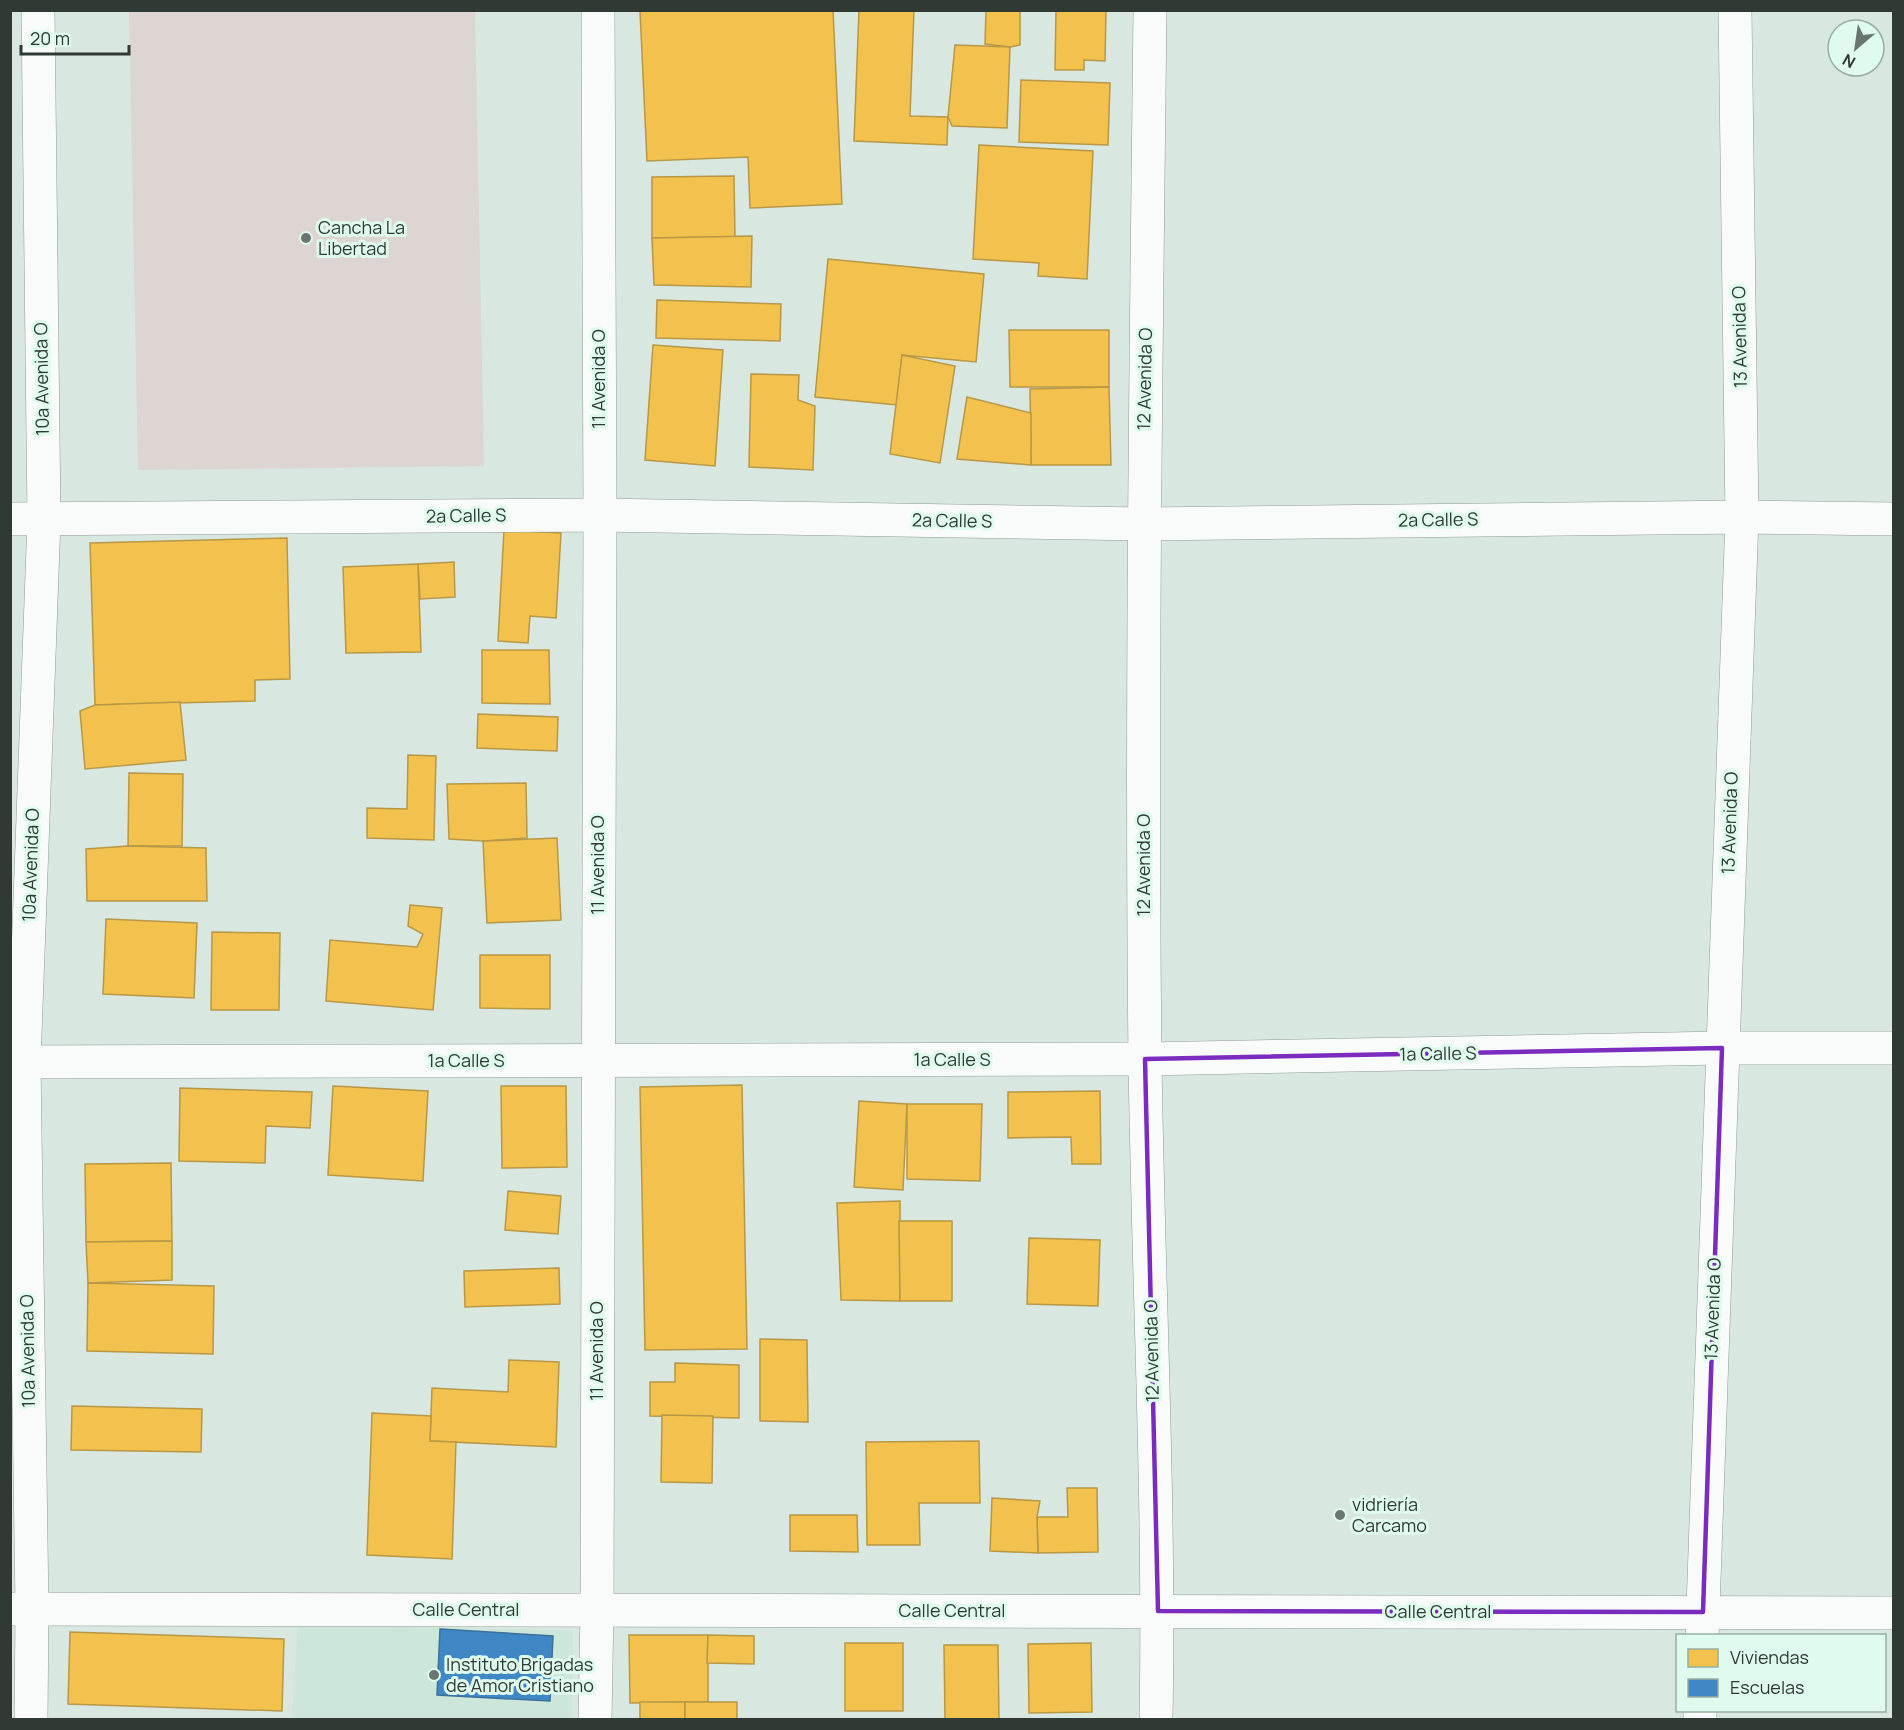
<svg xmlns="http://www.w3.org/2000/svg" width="1904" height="1730" font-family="Manrope,sans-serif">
  <rect width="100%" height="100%" fill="#d8e7e0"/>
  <polygon fill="#cce6d9" points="298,1624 573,1631 572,1719 292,1720"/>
  <polygon fill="#dcd5d1" points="129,11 475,11 484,466 138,470"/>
  <g fill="#f2c14e" stroke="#b89846" stroke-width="1.5">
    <polygon points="833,10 842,204 750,208 748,157 647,161 640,11"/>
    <polygon points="859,10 914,10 910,116 948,117 947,145 854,141"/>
    <polygon points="986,10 1020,10 1020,45 1010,47 985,44"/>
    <polygon points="1056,10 1106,10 1105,61 1084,60 1084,70 1055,70"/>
    <polygon points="955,45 1010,47 1007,128 952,126 948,117"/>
    <polygon points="1021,80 1110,83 1108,145 1019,142"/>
    <polygon points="979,145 1093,151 1087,279 1038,276 1039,263 973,259"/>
    <polygon points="734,176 735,237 652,238 652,177"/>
    <polygon points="752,236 751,287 654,285 652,238"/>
    <polygon points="828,259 984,274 976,362 902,355 897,405 815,397"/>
    <polygon points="657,300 781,304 780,341 656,338"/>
    <polygon points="1009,330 1109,330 1109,387 1010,387"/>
    <polygon points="653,345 723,350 715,466 645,460"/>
    <polygon points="902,355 955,366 940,463 890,454"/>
    <polygon points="751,374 799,375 798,400 815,406 813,470 749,467"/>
    <polygon points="1109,387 1111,465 1031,465 1030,389"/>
    <polygon points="967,397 1031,413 1031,465 957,459"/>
    <polygon points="504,530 561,533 556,618 530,616 528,643 498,641"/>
    <polygon points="287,538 290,679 255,680 255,701 95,705 90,543"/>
    <polygon points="454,562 455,597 420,599 418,564"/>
    <polygon points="418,564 421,652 346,653 343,567"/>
    <polygon points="482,650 549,650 550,704 482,703"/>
    <polygon points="180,702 186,760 85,769 80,711 95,705"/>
    <polygon points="478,714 558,717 557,751 477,748"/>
    <polygon points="408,755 436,756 434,840 367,838 367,808 407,809"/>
    <polygon points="129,773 183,774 182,846 128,846"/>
    <polygon points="526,783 527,838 483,841 449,839 447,784"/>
    <polygon points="557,838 561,920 487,923 483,841"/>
    <polygon points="128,846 206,848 207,901 87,901 86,849"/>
    <polygon points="410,905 442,908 433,1010 326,1001 330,940 417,947 423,934 408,926"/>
    <polygon points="106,919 197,923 194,998 103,994"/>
    <polygon points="212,932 280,933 279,1010 211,1010"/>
    <polygon points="480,955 550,955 550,1009 480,1008"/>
    <polygon points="742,1085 747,1349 645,1350 640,1087"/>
    <polygon points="333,1086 428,1091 423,1181 328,1175"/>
    <polygon points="501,1086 566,1086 567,1167 502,1168"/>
    <polygon points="180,1088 312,1092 310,1128 266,1126 265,1163 179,1161"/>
    <polygon points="1100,1091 1101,1164 1072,1164 1071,1137 1008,1138 1008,1092"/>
    <polygon points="859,1101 907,1104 903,1190 854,1187"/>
    <polygon points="907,1104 982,1104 980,1181 907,1179"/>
    <polygon points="171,1163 172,1241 86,1242 85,1164"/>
    <polygon points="508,1191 561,1196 558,1234 505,1230"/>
    <polygon points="900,1201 900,1301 841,1300 837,1203"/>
    <polygon points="899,1221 952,1221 952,1301 900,1301"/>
    <polygon points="1029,1238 1100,1240 1098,1306 1027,1304"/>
    <polygon points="172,1241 172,1280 88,1283 86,1242"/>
    <polygon points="559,1268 560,1304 465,1307 464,1271"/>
    <polygon points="88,1283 214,1286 213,1354 87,1351"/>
    <polygon points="760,1339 807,1340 808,1422 760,1421"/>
    <polygon points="509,1360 559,1362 556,1447 430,1441 432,1388 508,1392"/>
    <polygon points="675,1363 739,1365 739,1418 650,1416 650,1382 675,1382"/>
    <polygon points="72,1406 202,1409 201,1452 71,1450"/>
    <polygon points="372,1413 431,1416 430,1441 456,1442 452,1559 367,1555"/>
    <polygon points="662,1415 713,1416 712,1483 661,1482"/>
    <polygon points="979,1441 980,1503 919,1503 920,1545 867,1545 866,1442"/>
    <polygon points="1067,1488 1097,1488 1098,1552 1038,1553 1037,1517 1068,1517"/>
    <polygon points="992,1498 1040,1501 1037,1517 1038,1553 990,1551"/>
    <polygon points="790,1515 857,1515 858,1552 790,1551"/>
    <polygon points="70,1632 284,1639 282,1711 68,1704"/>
    <polygon points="629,1635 708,1635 708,1702 630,1703"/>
    <polygon points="708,1635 754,1636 754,1664 707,1663"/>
    <rect x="845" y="1643" width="58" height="68"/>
    <polygon points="1091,1643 1092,1712 1029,1713 1028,1644"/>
    <polygon points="944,1645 998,1645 999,1720 945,1720"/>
    <rect x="640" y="1702" width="45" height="18"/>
    <rect x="685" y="1702" width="52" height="18"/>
  </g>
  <polygon fill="#3f88c5" stroke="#3a719a" stroke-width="1.5" points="440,1629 553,1636 550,1701 437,1695"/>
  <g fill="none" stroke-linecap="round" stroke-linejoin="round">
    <g stroke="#909c96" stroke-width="34">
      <g id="minor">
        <path d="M1150,10C1146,360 1141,709 1145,1058C1148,1279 1160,1499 1156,1720"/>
        <polyline points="10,519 600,515 1144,524 1742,517 1894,519"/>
        <polyline points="10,1062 1145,1059 1722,1048 1894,1048"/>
        <polyline points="10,1609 1894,1613"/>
        <polyline points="1702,1636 1742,517 1735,10"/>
        <polyline points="31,1720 32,1609 24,1062 44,520 38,10"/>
        <polyline points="595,1720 597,1610 600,515 598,10"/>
        <polyline points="1700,1720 1700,1710"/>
      </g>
    </g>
    <use href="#minor" stroke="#f9fbfa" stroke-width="33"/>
  </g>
  <path fill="none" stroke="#7b2cbf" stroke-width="4.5" stroke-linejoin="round" d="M1722,1048L1703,1612L1158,1611L1145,1059Z"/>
  <g fill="#6a7771" stroke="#dffbed" stroke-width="2">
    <circle cx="306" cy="238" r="6"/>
    <circle cx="1340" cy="1515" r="6"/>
    <circle cx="434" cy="1675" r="6"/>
  </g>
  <g text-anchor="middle" stroke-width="6" stroke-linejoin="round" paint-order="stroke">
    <g font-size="18" fill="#2f3a35" stroke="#dffbed" text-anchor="start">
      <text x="318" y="234">Cancha La<tspan x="318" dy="21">Libertad</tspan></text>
      <text x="1352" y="1511">vidriería<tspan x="1352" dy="21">Carcamo</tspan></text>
      <text x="446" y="1671">Instituto Brigadas<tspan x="446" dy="21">de Amor Cristiano</tspan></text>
    </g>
    <g font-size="18" fill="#2f3a35" stroke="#dffbed">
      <text transform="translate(1740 337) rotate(-91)" y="6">13 Avenida O</text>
      <text transform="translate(42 379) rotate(-91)" y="6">10a Avenida O</text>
      <text transform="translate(599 379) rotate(-90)" y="6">11 Avenida O</text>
      <text transform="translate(1145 379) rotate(-89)" y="6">12 Avenida O</text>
      <text transform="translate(466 516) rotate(-1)" y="6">2a Calle S</text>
      <text transform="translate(1438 520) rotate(-1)" y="6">2a Calle S</text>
      <text transform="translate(952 521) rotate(1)" y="6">2a Calle S</text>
      <text transform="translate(1730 823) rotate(-88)" y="6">13 Avenida O</text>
      <text transform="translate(31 865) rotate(-88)" y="6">10a Avenida O</text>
      <text transform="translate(598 865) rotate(-90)" y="6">11 Avenida O</text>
      <text transform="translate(1144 865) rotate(-90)" y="6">12 Avenida O</text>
      <text transform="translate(1438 1054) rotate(-1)" y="6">1a Calle S</text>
      <text x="952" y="1066">1a Calle S</text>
      <text x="466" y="1067">1a Calle S</text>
      <text transform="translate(1713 1309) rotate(-88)" y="6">13 Avenida O</text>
      <text transform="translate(28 1351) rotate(-91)" y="6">10a Avenida O</text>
      <text transform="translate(597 1351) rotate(-90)" y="6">11 Avenida O</text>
      <text transform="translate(1152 1351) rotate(-91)" y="6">12 Avenida O</text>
      <text x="466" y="1616">Calle Central</text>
      <text x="952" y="1617">Calle Central</text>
      <text x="1438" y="1618">Calle Central</text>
    </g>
  </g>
  <rect width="1904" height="1730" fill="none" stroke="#2f3a35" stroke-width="24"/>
  <rect x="1676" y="1634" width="210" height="78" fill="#dffbed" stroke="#99aea3" stroke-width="1.5"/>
  <rect x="1688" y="1649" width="30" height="18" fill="#f2c14e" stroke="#99aea3" stroke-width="1.5"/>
  <text x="1730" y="1664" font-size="18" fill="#2f3a35">Viviendas</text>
  <rect x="1688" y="1679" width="30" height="18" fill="#3f88c5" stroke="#99aea3" stroke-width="1.5"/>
  <text x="1730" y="1694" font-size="18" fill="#2f3a35">Escuelas</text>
  <g transform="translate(1856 48) rotate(209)"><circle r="28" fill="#dffbed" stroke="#99aea3" stroke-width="1.5"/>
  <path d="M0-4.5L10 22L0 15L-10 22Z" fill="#6a7771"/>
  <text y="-9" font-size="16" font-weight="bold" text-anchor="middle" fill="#2f3a35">N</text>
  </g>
  <path d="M21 45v9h108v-9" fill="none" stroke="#2f3a35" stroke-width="3"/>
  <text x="30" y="45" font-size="18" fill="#2f3a35" stroke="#dffbed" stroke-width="4.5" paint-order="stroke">20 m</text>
</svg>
